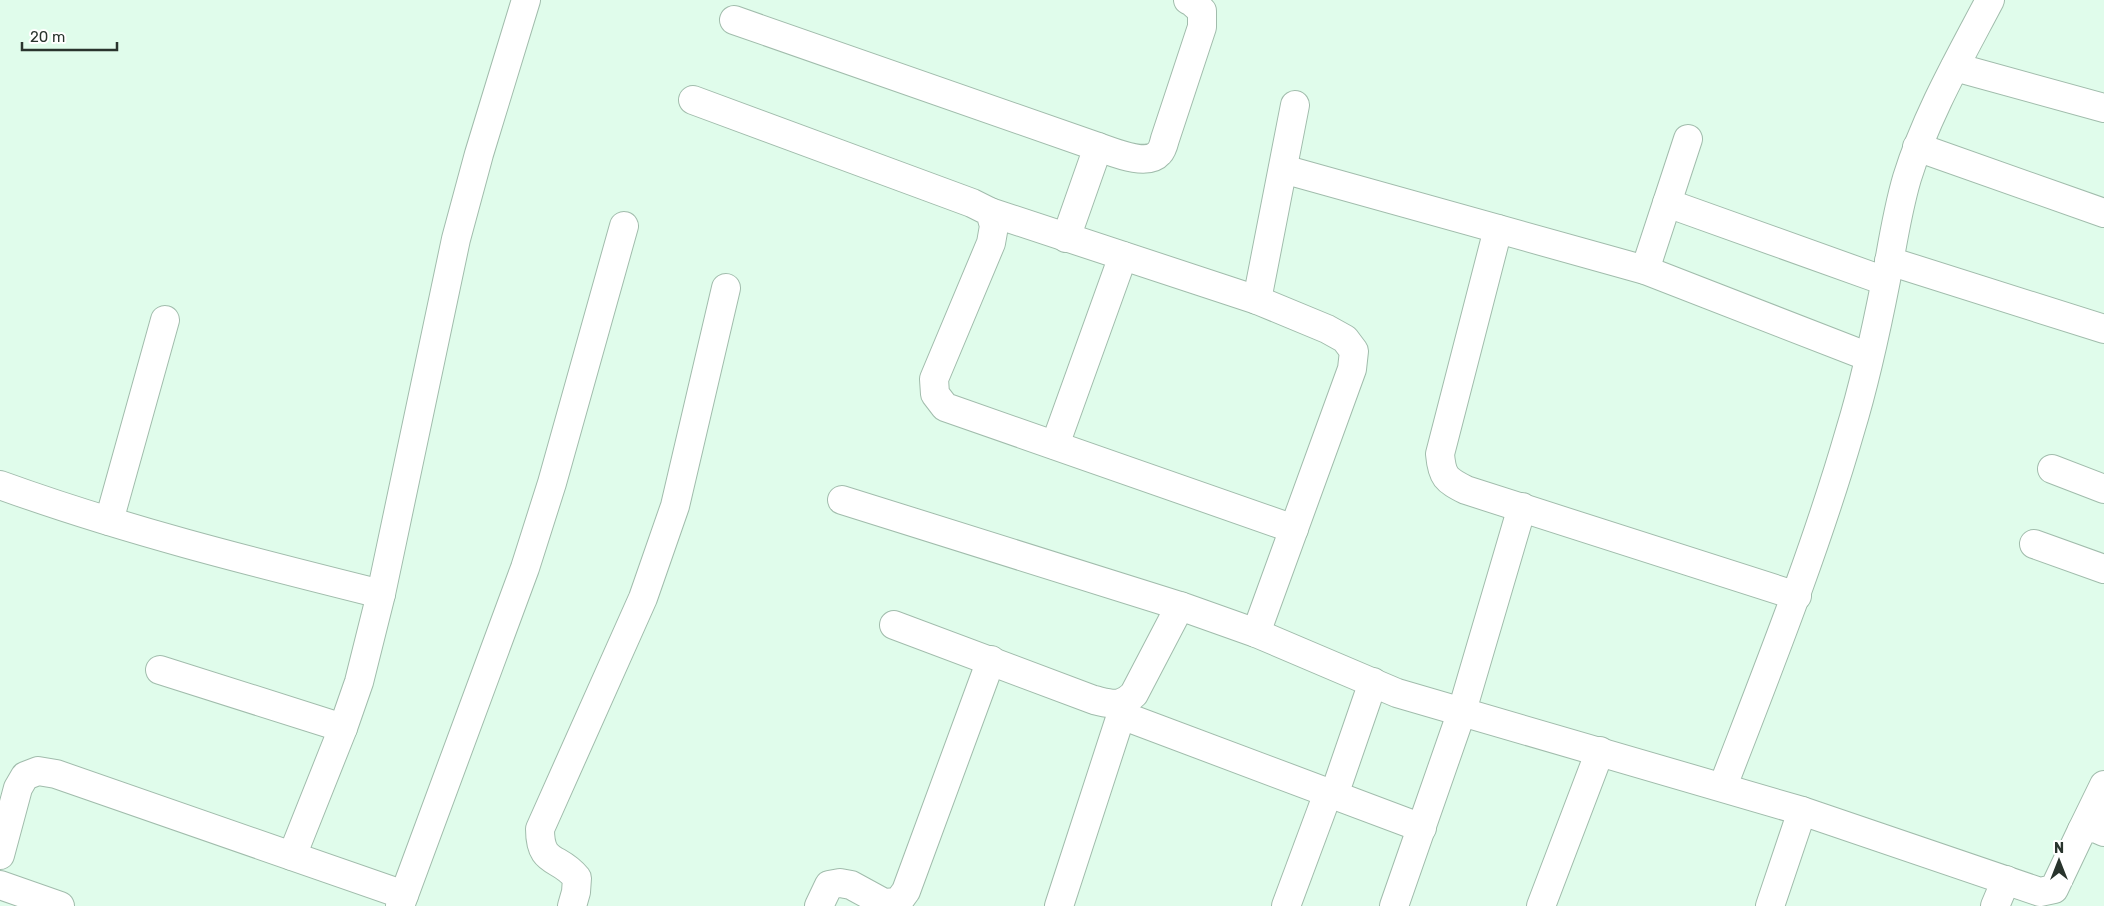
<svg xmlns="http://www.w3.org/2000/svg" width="2104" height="906" font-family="Rubik,sans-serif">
  <rect width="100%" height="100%" fill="#e0fceb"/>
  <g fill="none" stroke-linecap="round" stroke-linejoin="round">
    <g stroke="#a1bcac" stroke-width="30">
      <g id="street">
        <path d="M734,20L1098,147C1113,152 1147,167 1159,153C1162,150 1164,143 1165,139L1202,27V11L1192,2L1188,0"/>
        <polyline points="1955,67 2104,108"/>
        <polyline points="693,100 972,203 990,212 994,226 991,243 934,379 935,394 945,407 1294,529"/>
        <polyline points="1917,147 2104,213"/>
        <polyline points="1283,169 1645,270 1869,357"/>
        <polyline points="1667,203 1885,281"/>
        <polyline points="990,212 1257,300 1327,329 1345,339 1354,351 1352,369 1256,633"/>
        <path d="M1498,229L1440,454C1442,477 1446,480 1466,490L1797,596"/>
        <polyline points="1066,238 1098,147"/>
        <polyline points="1889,261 2104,329"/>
        <polyline points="1645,270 1688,139"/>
        <polyline points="1257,300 1295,105"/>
        <polyline points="1055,445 1123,256"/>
        <polyline points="2052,469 2104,489"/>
        <path d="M0,485C124,530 253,562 381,594"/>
        <polyline points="842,500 1180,606 1256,633 1397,693 1802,811 2040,892 2054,889 2082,830 2095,828 2104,832"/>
        <polyline points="109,521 165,320"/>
        <polyline points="2034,544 2104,569"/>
        <path d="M894,625L1094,700C1112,704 1120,708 1134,694L1180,606"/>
        <polyline points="160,670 343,728"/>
        <polyline points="1121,715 1422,828"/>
        <path d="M1723,786C1768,669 1815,552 1850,431C1865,382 1876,331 1886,280C1892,246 1897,212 1907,178C1926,116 1960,57 1990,0"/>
        <polyline points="1334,795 1373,682"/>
        <polyline points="2082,830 2104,785"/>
        <polyline points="0,855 18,788 25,776 38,771 56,774 404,895"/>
        <polyline points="292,856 343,728 359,682 381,594 456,239 479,154 526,0"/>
        <polyline points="0,885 60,906"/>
        <polyline points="400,906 525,568 552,483 624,226"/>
        <path d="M572,906L576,892L577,878C559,855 540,866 540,829L643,598L675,506L726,288"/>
        <polyline points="819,906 829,885 840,883 851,885 884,903 898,902 906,891 991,660"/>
        <polyline points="1059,906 1125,703"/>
        <polyline points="1286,906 1328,793"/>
        <polyline points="1394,906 1462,711 1522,507"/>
        <polyline points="1541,906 1600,751"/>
        <polyline points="1770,906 1802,811"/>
        <polyline points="1995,906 2006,880"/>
      </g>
    </g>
    <use href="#street" stroke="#fff" stroke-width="28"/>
  </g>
  <g transform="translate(2059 861)" stroke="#ffffff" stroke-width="4" paint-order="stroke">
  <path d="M0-4L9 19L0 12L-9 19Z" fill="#29342d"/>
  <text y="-8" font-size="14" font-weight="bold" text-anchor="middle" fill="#29342d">N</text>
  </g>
  <path d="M22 42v8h95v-8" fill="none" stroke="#29342d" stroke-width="2.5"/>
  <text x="30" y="42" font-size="15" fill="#29342d" stroke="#ffffff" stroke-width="4" paint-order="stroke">20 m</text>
</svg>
